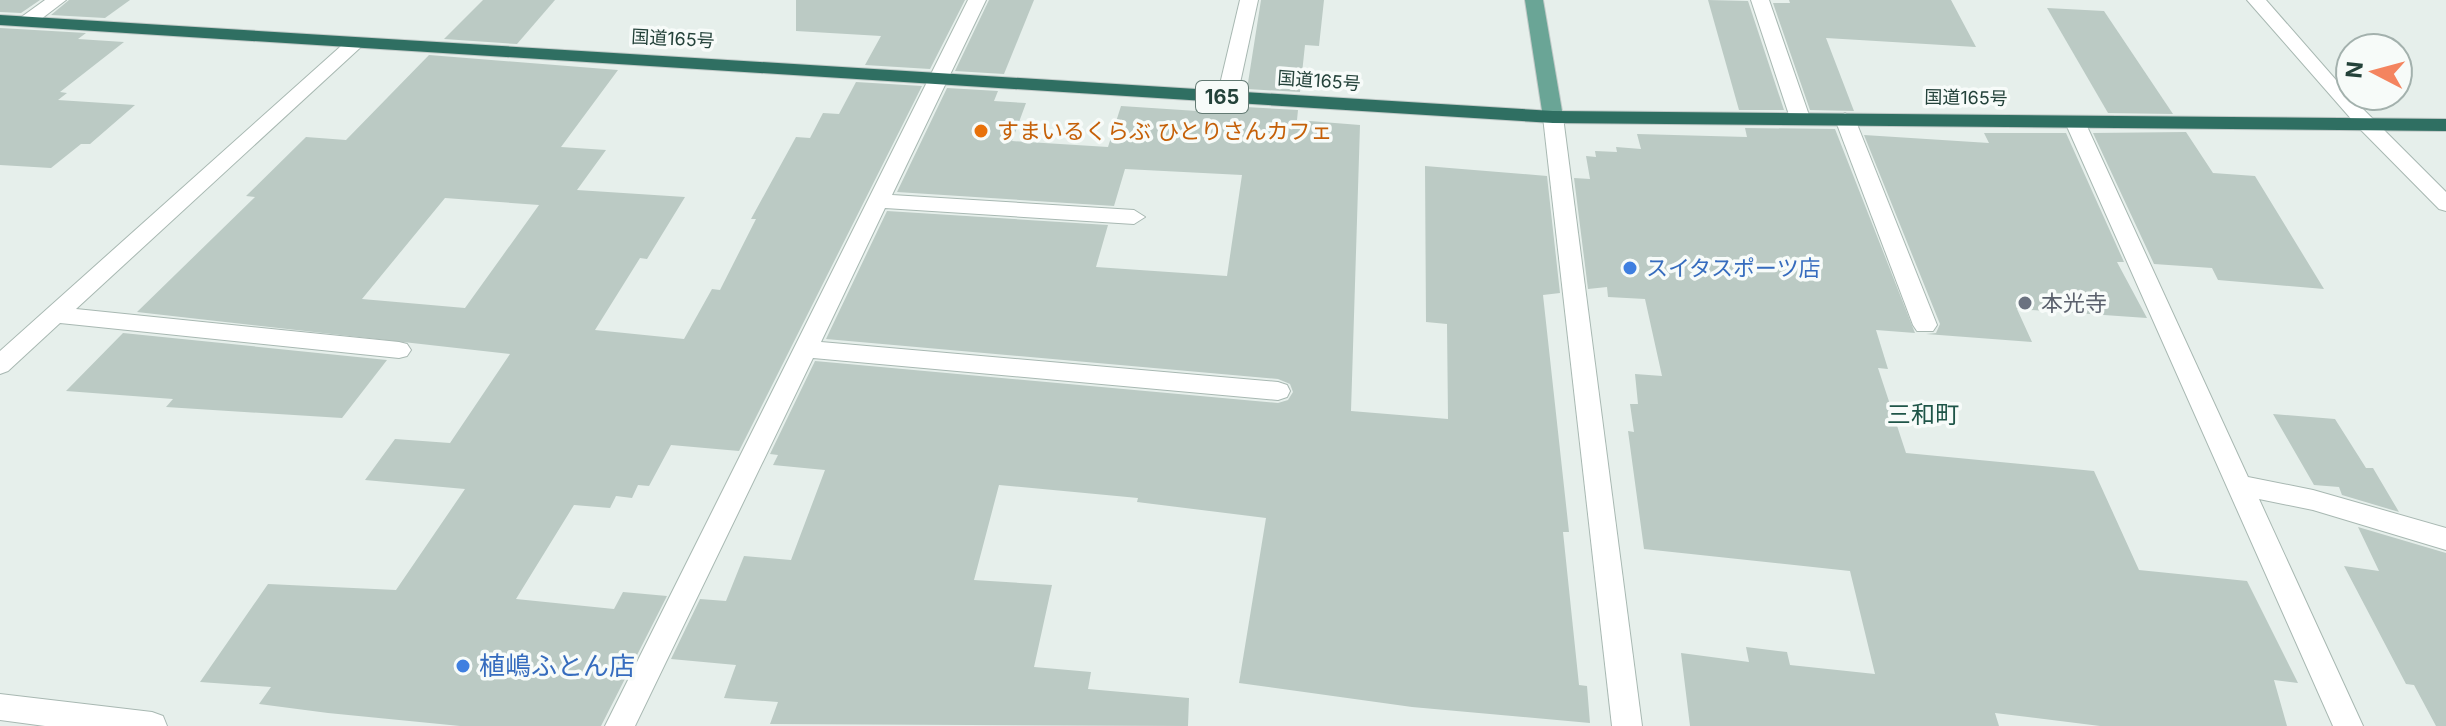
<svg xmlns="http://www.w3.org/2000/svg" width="2446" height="726" font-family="Inter,'Noto Sans JP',sans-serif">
  <rect width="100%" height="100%" fill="#e6efeb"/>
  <g fill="#bbcac4" fill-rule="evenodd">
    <polygon points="0,0 40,0 21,13 0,12"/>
    <polygon points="69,0 130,0 105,18 51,15"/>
    <polygon points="483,0 555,0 517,44 444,39"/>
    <polygon points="796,0 965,0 930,69 865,65 881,36 796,31"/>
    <polygon points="989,0 1034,0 1004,74 955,71"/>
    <polygon points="1261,0 1324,0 1319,46 1305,45 1300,92 1247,89"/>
    <polygon points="1708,0 1748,1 1784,110 1739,110"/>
    <polygon points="1789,0 1951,0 1976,47 1826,38 1854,111 1810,110 1773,3 1790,3"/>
    <polygon points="2047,8 2104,11 2173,114 2108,113"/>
    <polygon points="0,28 86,33 78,39 124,42 60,92 67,93 58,100 135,105 90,144 81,144 51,168 0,165"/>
    <path d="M429,55L618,70L561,147L606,150L577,190L685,197L647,259L640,258L595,330L684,339L712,289L720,290L756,219H751L796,137L810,138L823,113L839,114L856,82L922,86L739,451L671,445L649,486L638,485L632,498L616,496L610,508L574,505L516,599L614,609L623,592L667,596L601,726H460L328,713L259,704L271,687L200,682L268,584L396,590L465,489L365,480L395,439L450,443L510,354L137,312L255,197L246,196L306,137L346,140ZM445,198L539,205L465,308L362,299Z"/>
    <polygon points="947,88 998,91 994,101 1026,103 1012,141 1108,147 1121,106 1243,114 1245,107 1298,110 1297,120 1360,125 1351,411 1448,419 1447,324 1426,322 1425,166 1547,176 1560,293 1543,295 1569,532 1563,532 1579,685 1587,686 1590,723 1412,707 1239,683 1266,518 1137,502 1138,498 999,485 974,580 1052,585 1034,667 1091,672 1088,689 1189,698 1188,726 770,724 778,702 724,698 736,665 671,659 700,599 726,601 744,556 791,560 825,470 773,465 778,455 770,454 815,361 1278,403 1288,400 1293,392 1290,384 1278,379 826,339 887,211 1108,225 1096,267 1227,276 1242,175 1125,169 1114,206 897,192"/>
    <polygon points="1745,128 1835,129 1915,333 1876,330 1888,369 1878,368 1906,453 2094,471 2139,570 2247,581 2298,683 2274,680 2287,726 2100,726 1995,713 1999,726 1690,726 1681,653 1749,662 1746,647 1787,652 1790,665 1875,674 1850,571 1644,549 1628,431 1634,432 1630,404 1638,404 1635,374 1662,376 1645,299 1608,297 1607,287 1588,289 1574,178 1590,179 1586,156 1596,157 1595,151 1617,152 1616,147 1641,149 1637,134 1747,137"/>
    <polygon points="2186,132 2213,173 2255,176 2324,289 2218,280 2212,268 2154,264 2093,133"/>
    <polygon points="1984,133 2066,133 2124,262 2117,262 2147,318 2017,309 2032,342 1926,334 1936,333 1940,324 1864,135 1989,143"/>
    <polygon points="123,333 387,360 342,418 166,407 173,399 66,391"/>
    <polygon points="2273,414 2335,419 2366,468 2373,468 2399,512 2342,495 2339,487 2314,485"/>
    <polygon points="2358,527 2446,553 2446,726 2436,726 2414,685 2406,684 2344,566 2379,571"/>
  </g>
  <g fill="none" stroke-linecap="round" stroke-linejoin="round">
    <g stroke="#a8b8b2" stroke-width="2">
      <g id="minor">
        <polygon points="45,0 66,0 32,26 20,26 20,18"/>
        <polygon points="968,0 986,0 892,195 1134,210 1145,217 1134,224 885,208 821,342 1278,382 1287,385 1290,391 1287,397 1278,400 813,358 635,726 605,726"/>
        <polygon points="1240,0 1258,0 1237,97 1227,103 1217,97"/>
        <polygon points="1751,0 1769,0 1810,118 1807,122 1800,124 1790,118"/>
        <polygon points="2247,0 2266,0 2350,96 2446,192 2446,211 2439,209 2360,129"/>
        <polygon points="356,37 365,42 362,46 76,309 399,342 407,344 411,350 407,356 399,358 60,323 8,371 0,374 0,351 350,38"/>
        <polygon points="1553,111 1563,117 1642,726 1612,726 1543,117"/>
        <polygon points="1845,113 1855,119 1937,325 1933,331 1917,331 1913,325 1835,119"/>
        <polygon points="2075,116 2085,122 2248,477 2313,490 2446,528 2446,550 2313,510 2259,499 2363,726 2333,726 2065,122"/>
        <polygon points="0,694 152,712 163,716 167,726 45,726 0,720"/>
      </g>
    </g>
    <g stroke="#c2cac8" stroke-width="2">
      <polygon id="major" points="1525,0 1543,0 1563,117 1560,121 1553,123 1543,117"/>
    </g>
    <g stroke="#c2cac8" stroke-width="2">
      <polygon id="highway" points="0,15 1553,111 2446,119 2446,131 1553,123 0,25"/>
    </g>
    <use href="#minor" fill="#fff" fill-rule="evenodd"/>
    <use href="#major" fill="#6aa596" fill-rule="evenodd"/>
    <use href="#highway" fill="#2f6f62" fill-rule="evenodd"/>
  </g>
  <circle fill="#e8710a" stroke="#f7fbf9" stroke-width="3" cx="981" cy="131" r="8"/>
  <g fill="#3f7fe0" stroke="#f7fbf9" stroke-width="3">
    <circle cx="1630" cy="268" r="8"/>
    <circle cx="463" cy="666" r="8"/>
  </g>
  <circle fill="#6b7280" stroke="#f7fbf9" stroke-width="3" cx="2025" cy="303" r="8"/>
  <g text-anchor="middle" stroke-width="7" stroke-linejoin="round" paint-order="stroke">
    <g font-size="18" fill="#24423a" stroke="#f7fbf9">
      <text transform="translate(673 39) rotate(3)" y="6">国道165号</text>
      <text transform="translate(1319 81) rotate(4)" y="6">国道165号</text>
      <text transform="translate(1966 98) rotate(1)" y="6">国道165号</text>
    </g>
    <rect fill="#f7fbf9" stroke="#637a73" stroke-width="2" x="1196" y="81" width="52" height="32" rx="6"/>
    <g font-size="20" font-weight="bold" fill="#24423a">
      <text x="1222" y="104">165</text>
    </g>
    <g font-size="22" fill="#c56008" stroke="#f7fbf9" text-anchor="start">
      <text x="997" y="139">すまいるくらぶ ひとりさんカフェ</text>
    </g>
    <g font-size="22" fill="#366cbe" stroke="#f7fbf9" text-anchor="start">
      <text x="1646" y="276">スイタスポーツ店</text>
    </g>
    <g font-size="22" fill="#5b616d" stroke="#f7fbf9" text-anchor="start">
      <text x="2041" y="311">本光寺</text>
    </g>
    <g font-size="24" fill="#1f5548" stroke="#f7fbf9">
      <text x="1923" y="423">三和町</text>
    </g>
    <g font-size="26" fill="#366cbe" stroke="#f7fbf9" text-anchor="start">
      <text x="479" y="675">植嶋ふとん店</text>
    </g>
  </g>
  <g transform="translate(2374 72) rotate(276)"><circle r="38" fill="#f7fbf9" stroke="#a3b1ad" stroke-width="2"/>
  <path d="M0-6L14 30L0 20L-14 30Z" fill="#f4845f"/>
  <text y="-12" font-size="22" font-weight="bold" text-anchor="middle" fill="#24423a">N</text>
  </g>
</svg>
